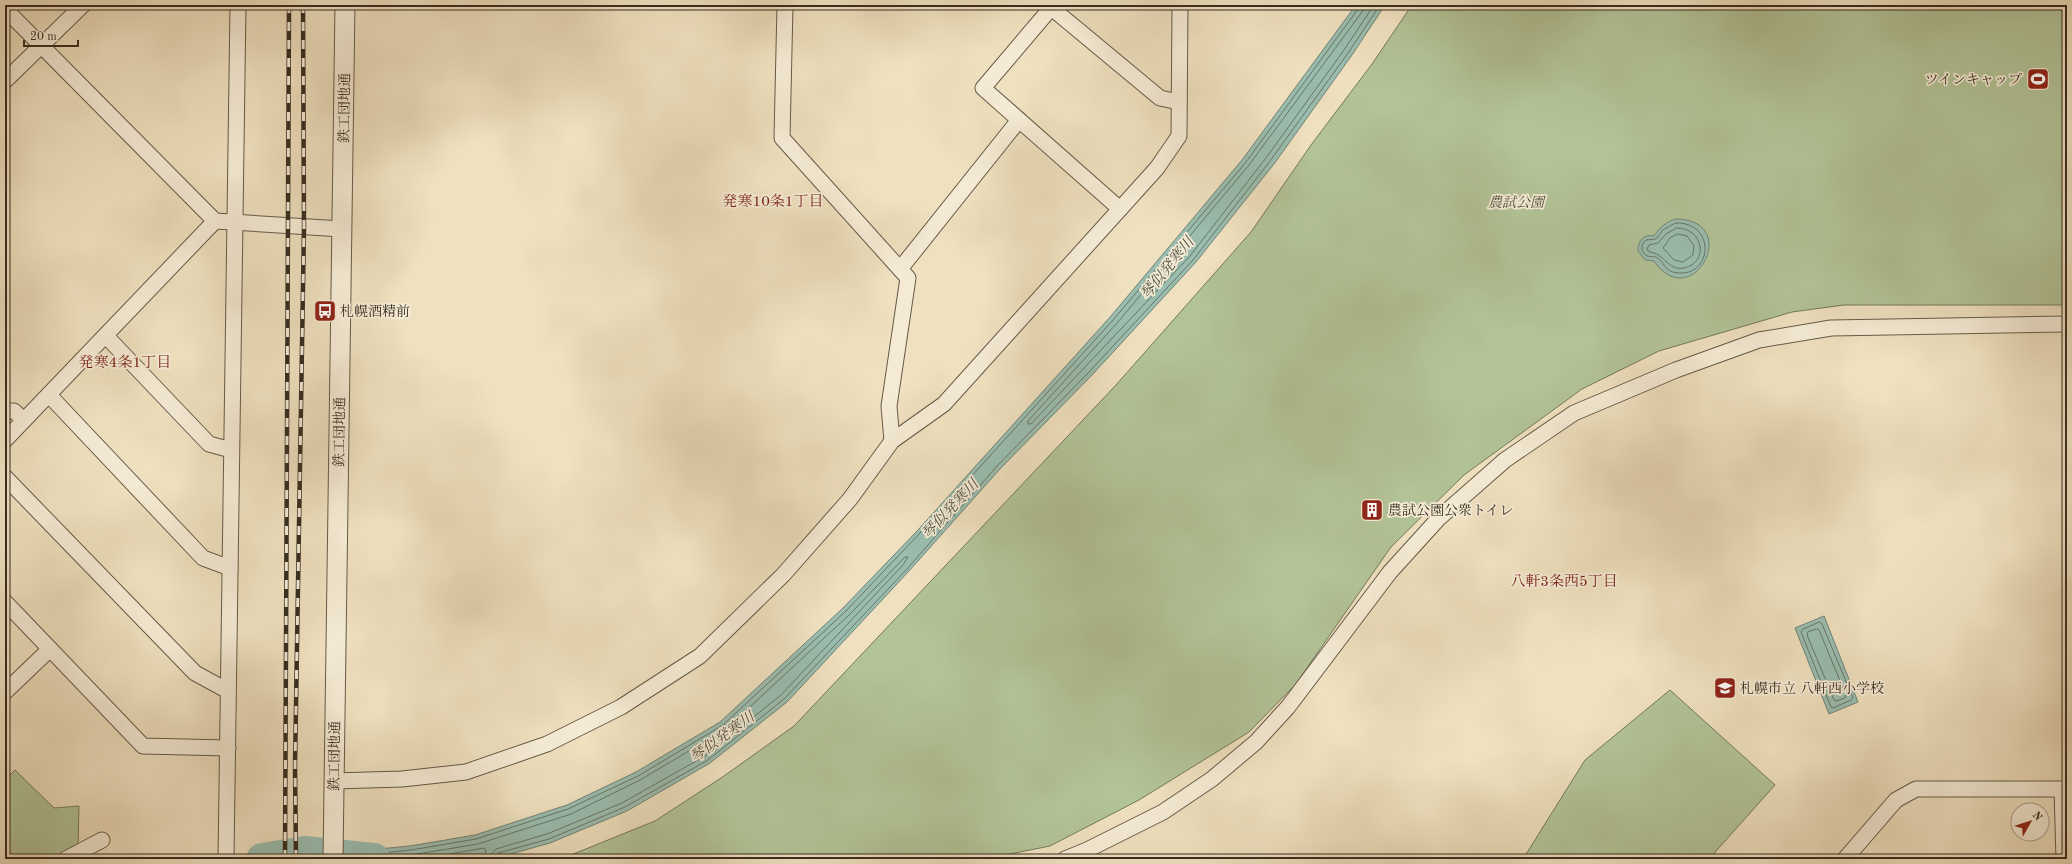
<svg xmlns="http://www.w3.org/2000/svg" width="2072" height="864" font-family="'Old Standard TT','Noto Serif JP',serif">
  <rect width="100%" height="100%" fill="#efe0bf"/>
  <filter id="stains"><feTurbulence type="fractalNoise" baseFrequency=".005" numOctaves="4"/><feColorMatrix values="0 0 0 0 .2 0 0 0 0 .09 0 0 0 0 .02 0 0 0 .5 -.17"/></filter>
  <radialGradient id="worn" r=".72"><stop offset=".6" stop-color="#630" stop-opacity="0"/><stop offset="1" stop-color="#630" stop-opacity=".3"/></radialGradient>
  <g fill="#b2c397" stroke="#74785c">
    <polygon points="1412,5 2067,5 2067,305 1844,305 1792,312 1659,351 1582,389 1464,475 1391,547 1295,685 1249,732 1139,800 1050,846 985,859 561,859 655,821 724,776 794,726 1116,385 1251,232 1311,145 1372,64"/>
    <polygon points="1670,690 1775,785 1709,859 1523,859 1585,760"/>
    <polygon points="15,770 54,808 79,806 78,850 59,859 5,859 5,780"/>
  </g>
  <g fill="#9abdaf" stroke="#728376">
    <polygon points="1356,5 1385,5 1352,55 1274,164 1196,262 1092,375 1000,469 909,571 787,702 710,763 627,811 550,843 493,859 357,859 357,851 410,846 475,835 567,805 636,772 720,722 843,608 918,530 1111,316 1242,160"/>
    <path d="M1676,219C1744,220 1692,316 1654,261L1645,260L1638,251C1638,241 1643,234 1654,236C1660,227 1666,222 1676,219Z"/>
    <polygon points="1824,616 1858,702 1829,714 1795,628"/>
  </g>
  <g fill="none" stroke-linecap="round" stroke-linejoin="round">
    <g stroke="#687568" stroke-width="1">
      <polyline points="1364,5 1362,12 1249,165 1118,322 1028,421 1028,424 1031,424 1190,256 1266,158 1344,50 1374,5"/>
      <path d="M1676,223C1716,222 1713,276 1678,273C1664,272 1665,262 1656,257C1653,256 1650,257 1647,256C1641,252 1640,245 1646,240L1656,239L1663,230Z"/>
      <path d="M1677,228C1704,228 1709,263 1684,268C1667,271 1665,253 1649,252L1647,249L1649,245L1658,243L1666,234Z"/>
      <polygon points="1678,234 1687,236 1694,246 1693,255 1683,262 1674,260 1663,248 1670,238"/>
      <polygon points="1820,622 1822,624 1853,698 1851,700 1833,708 1831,707 1801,632 1802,630"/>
      <polygon points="1817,629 1819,630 1846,695 1845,698 1836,701 1834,700 1807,635 1808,632"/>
      <polyline points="361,859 362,855 411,850 476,839 568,809 638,776 723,725 846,611 921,532 1114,319 1246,162 1358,9 1359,5"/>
      <polyline points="369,859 411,855 478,844 571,814 640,780 726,729 849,615 905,557 908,557 903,565 781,695 705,756 622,803 547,834 496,849 492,853 490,859"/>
      <polyline points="422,859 484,848 486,850 484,859"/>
      <polyline points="495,859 498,853 549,839 625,807 708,760 784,699 907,569 997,466 1089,372 1193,260 1270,161 1348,53 1380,5"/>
    </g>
    <polyline stroke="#9abdaf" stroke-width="32" points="262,859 305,852 374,859"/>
    <g stroke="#655a48" stroke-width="17">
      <g id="minor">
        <polyline points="785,5 782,138 908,278 889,406 892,441"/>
        <polyline points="1048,5 1160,98 1179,102"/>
        <polyline points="1051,8 983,88 1120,209"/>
        <polyline points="5,9 215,221 342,229"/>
        <polyline points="5,81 83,5"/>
        <polyline points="900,269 1019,120"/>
        <polyline points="106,336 209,444 231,450"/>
        <polyline points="49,395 203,558 230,568"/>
        <polyline points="5,411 14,411 24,420"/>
        <polyline points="5,440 215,221"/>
        <polyline points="5,477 195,673 228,691"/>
        <polyline points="5,602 143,746 228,748"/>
        <polyline points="5,692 50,649"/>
        <polyline points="334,781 402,779 466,772 547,744 621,707 700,656 783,575 850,499 892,441 944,404 1157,168 1179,136 1180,5"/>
        <polyline points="2062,789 2064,859"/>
        <polyline points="66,859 102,840"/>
        <polyline points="226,859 238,5"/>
        <polyline points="1065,859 1087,850 1163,812 1212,779 1256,742 1288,707 1390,572 1439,518 1505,460 1574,413 1676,370 1759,340 1831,328 2067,324"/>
        <polyline points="1845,859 1896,800 1916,789 2067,789"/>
      </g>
    </g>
    <g stroke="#655a48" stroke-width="21">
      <polyline id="tertiary" points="333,859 345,5"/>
    </g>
    <use href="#minor" stroke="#f5ebd5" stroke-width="15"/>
    <use href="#tertiary" stroke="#f5ebd5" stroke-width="19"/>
    <g stroke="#372d21" stroke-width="4.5">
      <g id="rail">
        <polyline points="285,859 289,5"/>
        <polyline points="296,859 295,766 304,227 303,5"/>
      </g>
    </g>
    <use href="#rail" stroke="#f5ebd5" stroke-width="3" stroke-dasharray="9" stroke-linecap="butt"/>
  </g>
  <defs>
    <g id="stadium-square" transform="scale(1.15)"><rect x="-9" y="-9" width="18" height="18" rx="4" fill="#8f2418" stroke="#f5ebd5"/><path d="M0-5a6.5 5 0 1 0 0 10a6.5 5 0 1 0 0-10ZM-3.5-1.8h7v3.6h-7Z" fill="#fff"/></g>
    <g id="bus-square" transform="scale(1.15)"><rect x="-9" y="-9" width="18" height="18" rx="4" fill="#8f2418" stroke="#f5ebd5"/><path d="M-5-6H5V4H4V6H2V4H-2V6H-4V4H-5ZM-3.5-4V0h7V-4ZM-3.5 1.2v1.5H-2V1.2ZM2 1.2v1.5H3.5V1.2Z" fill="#fff"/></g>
    <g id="building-square" transform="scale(1.15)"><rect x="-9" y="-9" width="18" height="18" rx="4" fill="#8f2418" stroke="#f5ebd5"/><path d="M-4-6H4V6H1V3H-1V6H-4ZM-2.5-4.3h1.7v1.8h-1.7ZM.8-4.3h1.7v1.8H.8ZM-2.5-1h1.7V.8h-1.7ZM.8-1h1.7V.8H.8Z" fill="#fff"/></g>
    <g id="school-square" transform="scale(1.15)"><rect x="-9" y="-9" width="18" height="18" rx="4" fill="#8f2418" stroke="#f5ebd5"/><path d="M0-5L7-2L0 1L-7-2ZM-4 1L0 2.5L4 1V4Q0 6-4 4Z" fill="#fff"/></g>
  </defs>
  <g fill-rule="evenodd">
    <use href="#stadium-square" x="2038" y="79"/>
    <use href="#bus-square" x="325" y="311"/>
    <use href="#building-square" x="1372" y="510"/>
    <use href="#school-square" x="1725" y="688"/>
  </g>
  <g text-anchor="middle" stroke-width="3.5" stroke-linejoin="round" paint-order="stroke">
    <g font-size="14" fill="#372d21" stroke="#f5ebd5" text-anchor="start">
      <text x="2022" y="84" text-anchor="end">ツインキャップ</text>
      <text x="340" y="316">札幌酒精前</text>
      <text x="1388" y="515">農試公園公衆トイレ</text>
      <text x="1740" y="693">札幌市立 八軒西小学校</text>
    </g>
    <g font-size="14" fill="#372d21" stroke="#f5ebd5">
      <text transform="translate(344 108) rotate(-89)" y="5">鉄工団地通</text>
      <text transform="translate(339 432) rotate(-89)" y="5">鉄工団地通</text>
      <text transform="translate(334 756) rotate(-89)" y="5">鉄工団地通</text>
    </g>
    <g font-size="14" font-style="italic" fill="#56523e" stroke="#f5ebd5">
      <text x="1516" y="207">農試公園</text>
    </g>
    <g font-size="15" fill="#7a1f14" stroke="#f5ebd5">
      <text x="773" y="206">発寒10条1丁目</text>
      <text x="125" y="367">発寒4条1丁目</text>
      <text x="1564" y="586">八軒3条西5丁目</text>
    </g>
    <g font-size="15" font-style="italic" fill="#505144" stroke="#f5ebd5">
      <text transform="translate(1167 268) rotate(-51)" y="5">琴似発寒川</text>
      <text transform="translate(950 509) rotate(-47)" y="5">琴似発寒川</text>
      <text transform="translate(722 737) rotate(-36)" y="5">琴似発寒川</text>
    </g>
  </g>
  <rect width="2072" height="864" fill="none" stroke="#efe0bf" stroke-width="20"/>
  <rect x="6" y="6" width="2060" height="852" fill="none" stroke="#372d21" stroke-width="2"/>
  <rect x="10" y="10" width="2052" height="844" fill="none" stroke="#372d21"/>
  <g transform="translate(2030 822) rotate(51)"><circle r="19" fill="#f5ebd5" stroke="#a99f8d"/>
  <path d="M0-3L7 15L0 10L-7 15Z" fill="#8f2418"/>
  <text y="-6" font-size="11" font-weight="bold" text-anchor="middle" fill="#372d21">N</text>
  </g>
  <path d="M24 40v6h54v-6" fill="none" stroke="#372d21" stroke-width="2"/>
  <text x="30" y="40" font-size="12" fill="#372d21" stroke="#f5ebd5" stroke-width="3" paint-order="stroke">20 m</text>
  <rect width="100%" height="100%" filter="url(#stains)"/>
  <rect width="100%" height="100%" fill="url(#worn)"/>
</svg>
